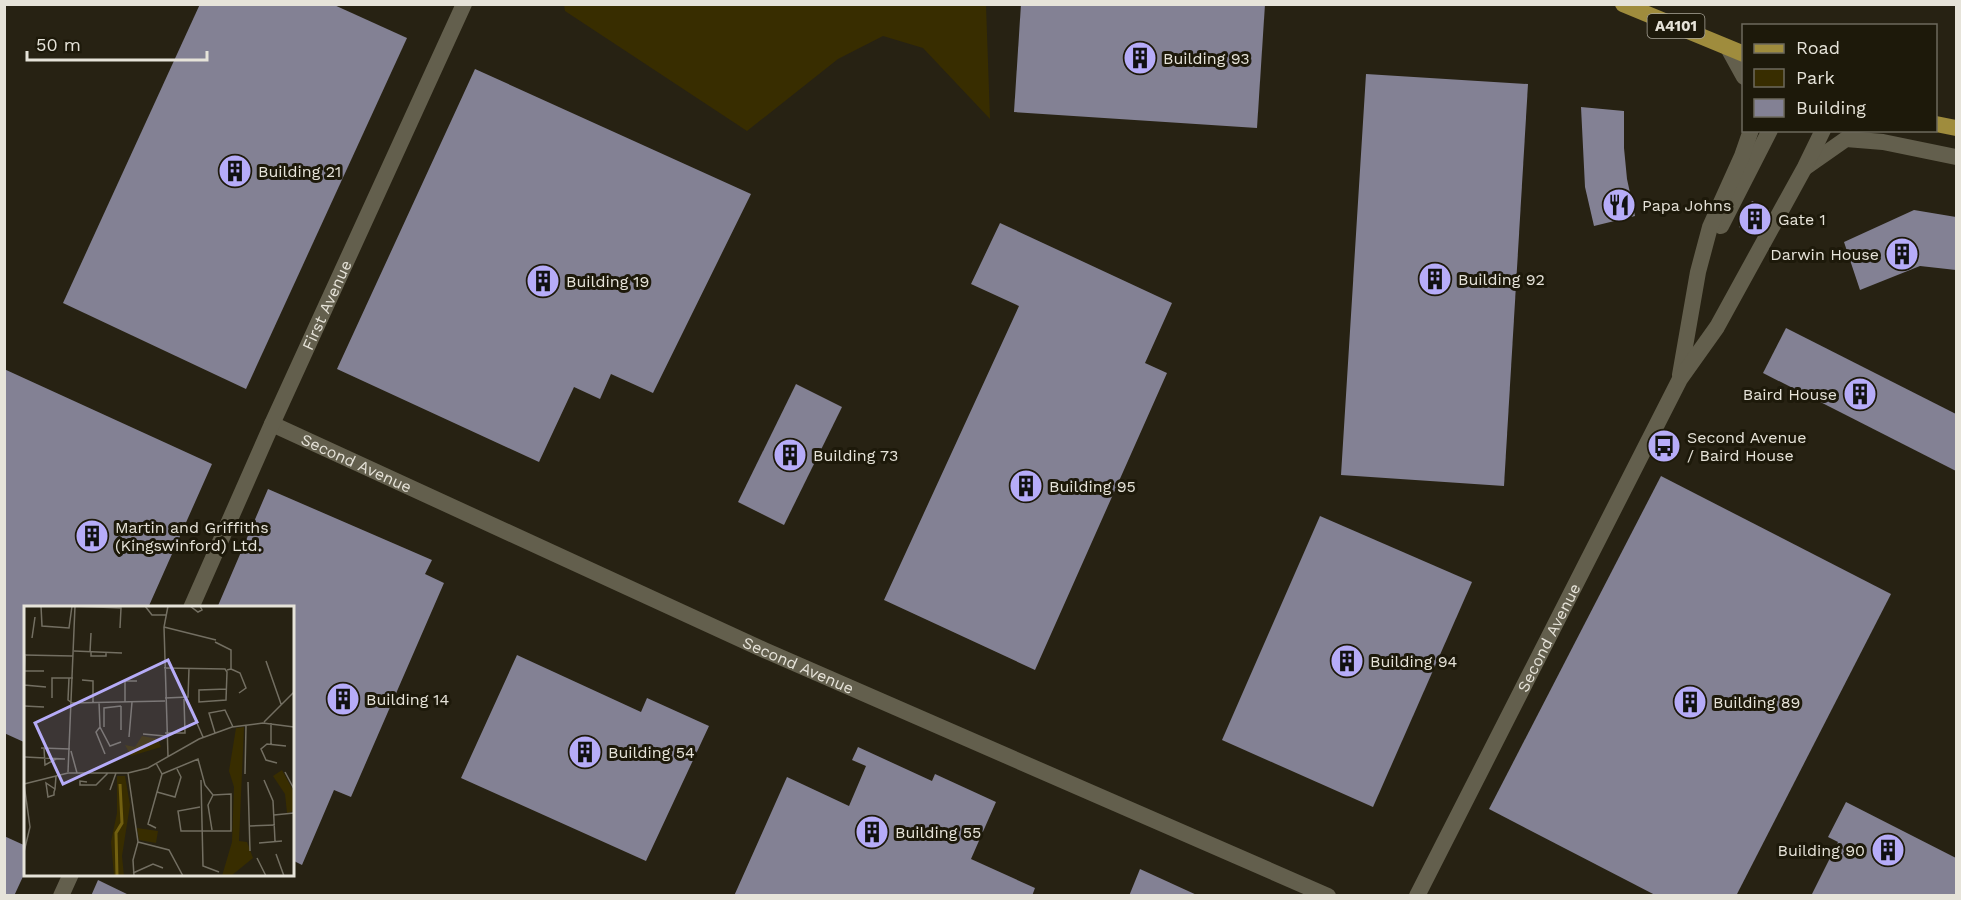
<svg xmlns="http://www.w3.org/2000/svg" width="1961" height="900" font-family="'Work Sans',sans-serif">
  <rect width="100%" height="100%" fill="#272213"/>
  <polygon fill="#382d00" points="564,5 986,5 990,119 923,48 883,36 838,59 747,131 565,11"/>
  <g fill="#838194">
    <polygon points="200,4 332,4 407,38 246,389 63,303"/>
    <polygon points="1021,4 1265,4 1257,128 1014,112"/>
    <polygon points="475,69 751,194 653,393 611,374 600,399 574,387 539,462 337,369"/>
    <polygon points="1366,74 1528,84 1504,486 1341,475"/>
    <polygon points="1581,107 1624,111 1624,148 1627,179 1635,216 1594,226 1585,187"/>
    <polygon points="1752,201 1770,210 1758,236 1739,227"/>
    <polygon points="1914,210 1956,217 1956,270 1920,266 1860,290 1844,242"/>
    <polygon points="1000,223 1172,303 1145,363 1167,373 1035,670 884,600 1019,306 971,284"/>
    <polygon points="1786,328 1956,414 1956,471 1763,373"/>
    <polygon points="4,369 212,464 148,608 26,608 26,743 4,733"/>
    <polygon points="796,384 842,407 784,525 738,502"/>
    <polygon points="1661,476 1891,594 1736,896 1657,896 1489,809"/>
    <polygon points="268,489 432,560 425,574 444,583 351,797 334,790 302,865 292,860 292,608 217,608"/>
    <polygon points="1320,516 1472,582 1373,807 1222,740"/>
    <polygon points="517,655 641,712 647,698 709,726 646,861 461,778"/>
    <polygon points="858,747 932,781 935,774 996,802 971,859 1035,888 1032,896 734,896 787,777 849,806 866,766 852,760"/>
    <polygon points="1846,802 1956,858 1956,896 1811,896 1838,842 1828,837"/>
    <polygon points="4,836 26,846 26,870 14,896 4,896"/>
    <polygon points="1140,869 1199,896 1129,896"/>
    <polygon points="98,880 131,896 91,896"/>
  </g>
  <g fill="none" stroke-linecap="round" stroke-linejoin="round">
    <g stroke="#635f4d" stroke-width="16">
      <polyline points="1728,48 1744,77"/>
      <polyline points="1806,167 1846,139 1883,142 1956,157"/>
      <polyline points="1721,226 1770,130"/>
      <polyline points="1680,375 1698,272 1710,227 1742,156 1751,130"/>
      <path id="s1" d="M272,424L764,650L1328,896"/>
      <path id="s2" d="M191,608L272,424L464,4"/>
      <polyline points="61,896 71,874"/>
      <path id="s3" d="M1417,896L1680,379L1717,327L1805,167L1823,130"/>
    </g>
    <g stroke="#9f8c3d" stroke-width="16">
      <polyline points="1623,4 1744,54"/>
      <polyline points="1936,124 1956,128"/>
    </g>
  </g>
  <defs>
    <g id="building-disc" transform="scale(1.725)"><circle r="9.5" fill="#b6acf8" stroke="#1d190a"/><path d="M-4-6H4V6H1V3H-1V6H-4ZM-2.5-4.3h1.7v1.8h-1.7ZM.8-4.3h1.7v1.8H.8ZM-2.5-1h1.7V.8h-1.7ZM.8-1h1.7V.8H.8Z" fill="#111"/></g>
    <g id="restaurant-disc" transform="scale(1.725)"><circle r="9.5" fill="#b6acf8" stroke="#1d190a"/><path d="M-5-6h1v4h1v-4h1v4h1v-4h1v5L-1.5 .5V6h-2V.5L-5-1ZM5-6V6H3V1.5H1.5Q1.5-4 5-6Z" fill="#111"/></g>
    <g id="bus-disc" transform="scale(1.725)"><circle r="9.5" fill="#b6acf8" stroke="#1d190a"/><path d="M-5-6H5V4H4V6H2V4H-2V6H-4V4H-5ZM-3.5-4V0h7V-4ZM-3.5 1.2v1.5H-2V1.2ZM2 1.2v1.5H3.5V1.2Z" fill="#111"/></g>
  </defs>
  <g fill-rule="evenodd">
    <use href="#building-disc" x="1140" y="58"/>
    <use href="#building-disc" x="235" y="171"/>
    <use href="#restaurant-disc" x="1619" y="205"/>
    <use href="#building-disc" x="1755" y="219"/>
    <use href="#building-disc" x="1902" y="254"/>
    <use href="#building-disc" x="1435" y="279"/>
    <use href="#building-disc" x="543" y="281"/>
    <use href="#building-disc" x="1860" y="394"/>
    <use href="#bus-disc" x="1664" y="446"/>
    <use href="#building-disc" x="790" y="455"/>
    <use href="#building-disc" x="1026" y="486"/>
    <use href="#building-disc" x="92" y="536"/>
    <use href="#building-disc" x="1347" y="661"/>
    <use href="#building-disc" x="343" y="699"/>
    <use href="#building-disc" x="1690" y="702"/>
    <use href="#building-disc" x="585" y="752"/>
    <use href="#building-disc" x="872" y="832"/>
    <use href="#building-disc" x="1888" y="850"/>
  </g>
  <g text-anchor="middle" stroke-width="6" stroke-linejoin="round" paint-order="stroke">
    <rect fill="#1d190a" stroke="#aaa69b" stroke-width="1.5" x="1647.5" y="14" width="57" height="24" rx="4.5"/>
    <g font-size="15" font-weight="bold" fill="#e6e3d9">
      <text x="1676" y="31">A4101</text>
    </g>
    <g font-size="16" fill="#e6e3d9" stroke="#1d190a" text-anchor="start">
      <text x="1163" y="64">Building 93</text>
      <text x="258" y="177">Building 21</text>
      <text x="1642" y="211">Papa Johns</text>
      <text x="1778" y="225">Gate 1</text>
      <text x="1879" y="260" text-anchor="end">Darwin House</text>
      <text x="1458" y="285">Building 92</text>
      <text x="566" y="287">Building 19</text>
      <text x="1837" y="400" text-anchor="end">Baird House</text>
      <text x="1687" y="443">Second Avenue<tspan x="1687" dy="18">/ Baird House</tspan></text>
      <text x="813" y="461">Building 73</text>
      <text x="1049" y="492">Building 95</text>
      <text x="115" y="533">Martin and Griffiths<tspan x="115" dy="18">(Kingswinford) Ltd.</tspan></text>
      <text x="1370" y="667">Building 94</text>
      <text x="366" y="705">Building 14</text>
      <text x="1713" y="708">Building 89</text>
      <text x="608" y="758">Building 54</text>
      <text x="895" y="838">Building 55</text>
      <text x="1865" y="856" text-anchor="end">Building 90</text>
    </g>
    <g font-size="16" fill="#e6e3d9" stroke="#1d190a">
      <text dy="6" stroke="none"><textPath href="#s2" startOffset="332">First Avenue</textPath></text>
      <text dy="6" stroke="none"><textPath href="#s1" startOffset="93">Second Avenue</textPath></text>
      <text dy="6" stroke="none"><textPath href="#s3" startOffset="290">Second Avenue</textPath></text>
      <text dy="6" stroke="none"><textPath href="#s1" startOffset="579">Second Avenue</textPath></text>
    </g>
  </g>
  <g transform="translate(24 606)">
    <rect width="270" height="270" fill="#272213"/>
    <path d="M220,121L215,235L223,236L229,252L207,270H198L208,236L210,181L205,165L212,122ZM118,130L134,133L137,141L107,150L101,139L111,141ZM258,164L270,186V205L263,207L261,188L249,170ZM93,170H101L106,199L98,250L100,270H90L87,236L93,207ZM113,222L134,225L132,237L115,234Z" fill="#382d00"/>
    <path fill="none" stroke="#726010" stroke-width="3" d="M93,270L92,227L98,217L96,178"/>
    <path fill="none" stroke="#736f62" stroke-width="1.5" d="M17,0L18,20L45,22L48,0M50,0L97,2L96,22M121,0L128,9H142M144,0L140,21L144,150M166,0L174,6L178,4L176,0M140,21L192,34M8,32L11,11M191,36L207,44V63L203,64M50,45L98,47M66,46L67,27M67,46V50H82V47M0,49L49,50M242,55L257,98M140,62L201,63L203,66L202,94L175,96V84L203,83M207,63L216,67L222,82L215,87M1,65H20M45,72L44,94L48,97M58,74L69,75V96M0,79L22,81M0,83L1,49M28,92V72H49M141,92L164,91L165,63M75,96L76,121L86,140L97,136M101,96V75H113M48,97L141,95M0,100L20,101M169,108L179,131M240,116L270,86M247,117V138M76,121L72,126L81,148M80,121V102L97,100M97,124V100M141,127H161L160,93M191,127L185,107L201,104L209,121M119,128L141,130M105,131L108,96M17,142L46,143M20,142L21,159L32,153M47,145L53,167M1,151L41,153M253,157L242,154L237,143L243,138L262,140M44,166L51,0M261,166L270,183M104,167L114,236L109,254L110,270M104,167L124,162L175,133L208,121L239,117L270,121M138,168L174,153L181,179L189,189L207,188V225H157L154,205L176,201M221,168L222,120M177,174L179,260L195,266M240,174L249,195L251,235M63,176L56,175V179H72L84,167M224,176L226,245M0,178L6,221L0,246M0,178L44,167H104M31,183L22,177L24,191L30,189V186L31,183L32,170M86,184L92,167M133,186L151,191L157,171L153,163M250,209L270,207M226,220L251,219M132,222L124,218L138,168L132,157M188,224L184,199L189,189M114,236L145,244L159,270M235,237L258,235M252,248L260,270M233,252L242,270M109,267L129,258L139,262"/>
    <path fill="#b6acf8" fill-opacity="0.15" stroke="#b6acf8" stroke-width="3" d="M144,54L173,116L39,178L11,117Z"/>
    <rect width="270" height="270" fill="none" stroke="#e6e3d9" stroke-width="3"/>
  </g>
  <rect width="1961" height="900" fill="none" stroke="#e6e3d9" stroke-width="12"/>
  <rect x="1742" y="24" width="195" height="108" fill="#1d190a" stroke="#6d6a5d" stroke-width="1.5"/>
  <rect x="1754" y="44" width="30" height="9" fill="#9f8c3d" stroke="#6d6a5d" stroke-width="1.5"/>
  <text x="1796" y="54" font-size="18" fill="#e6e3d9">Road</text>
  <rect x="1754" y="69" width="30" height="18" fill="#382d00" stroke="#6d6a5d" stroke-width="1.5"/>
  <text x="1796" y="84" font-size="18" fill="#e6e3d9">Park</text>
  <rect x="1754" y="99" width="30" height="18" fill="#838194" stroke="#6d6a5d" stroke-width="1.5"/>
  <text x="1796" y="114" font-size="18" fill="#e6e3d9">Building</text>
  <path d="M27 51v9h180v-9" fill="none" stroke="#e6e3d9" stroke-width="3"/>
  <text x="36" y="51" font-size="18" fill="#e6e3d9" stroke="#1d190a" stroke-width="4.5" paint-order="stroke">50 m</text>
</svg>
